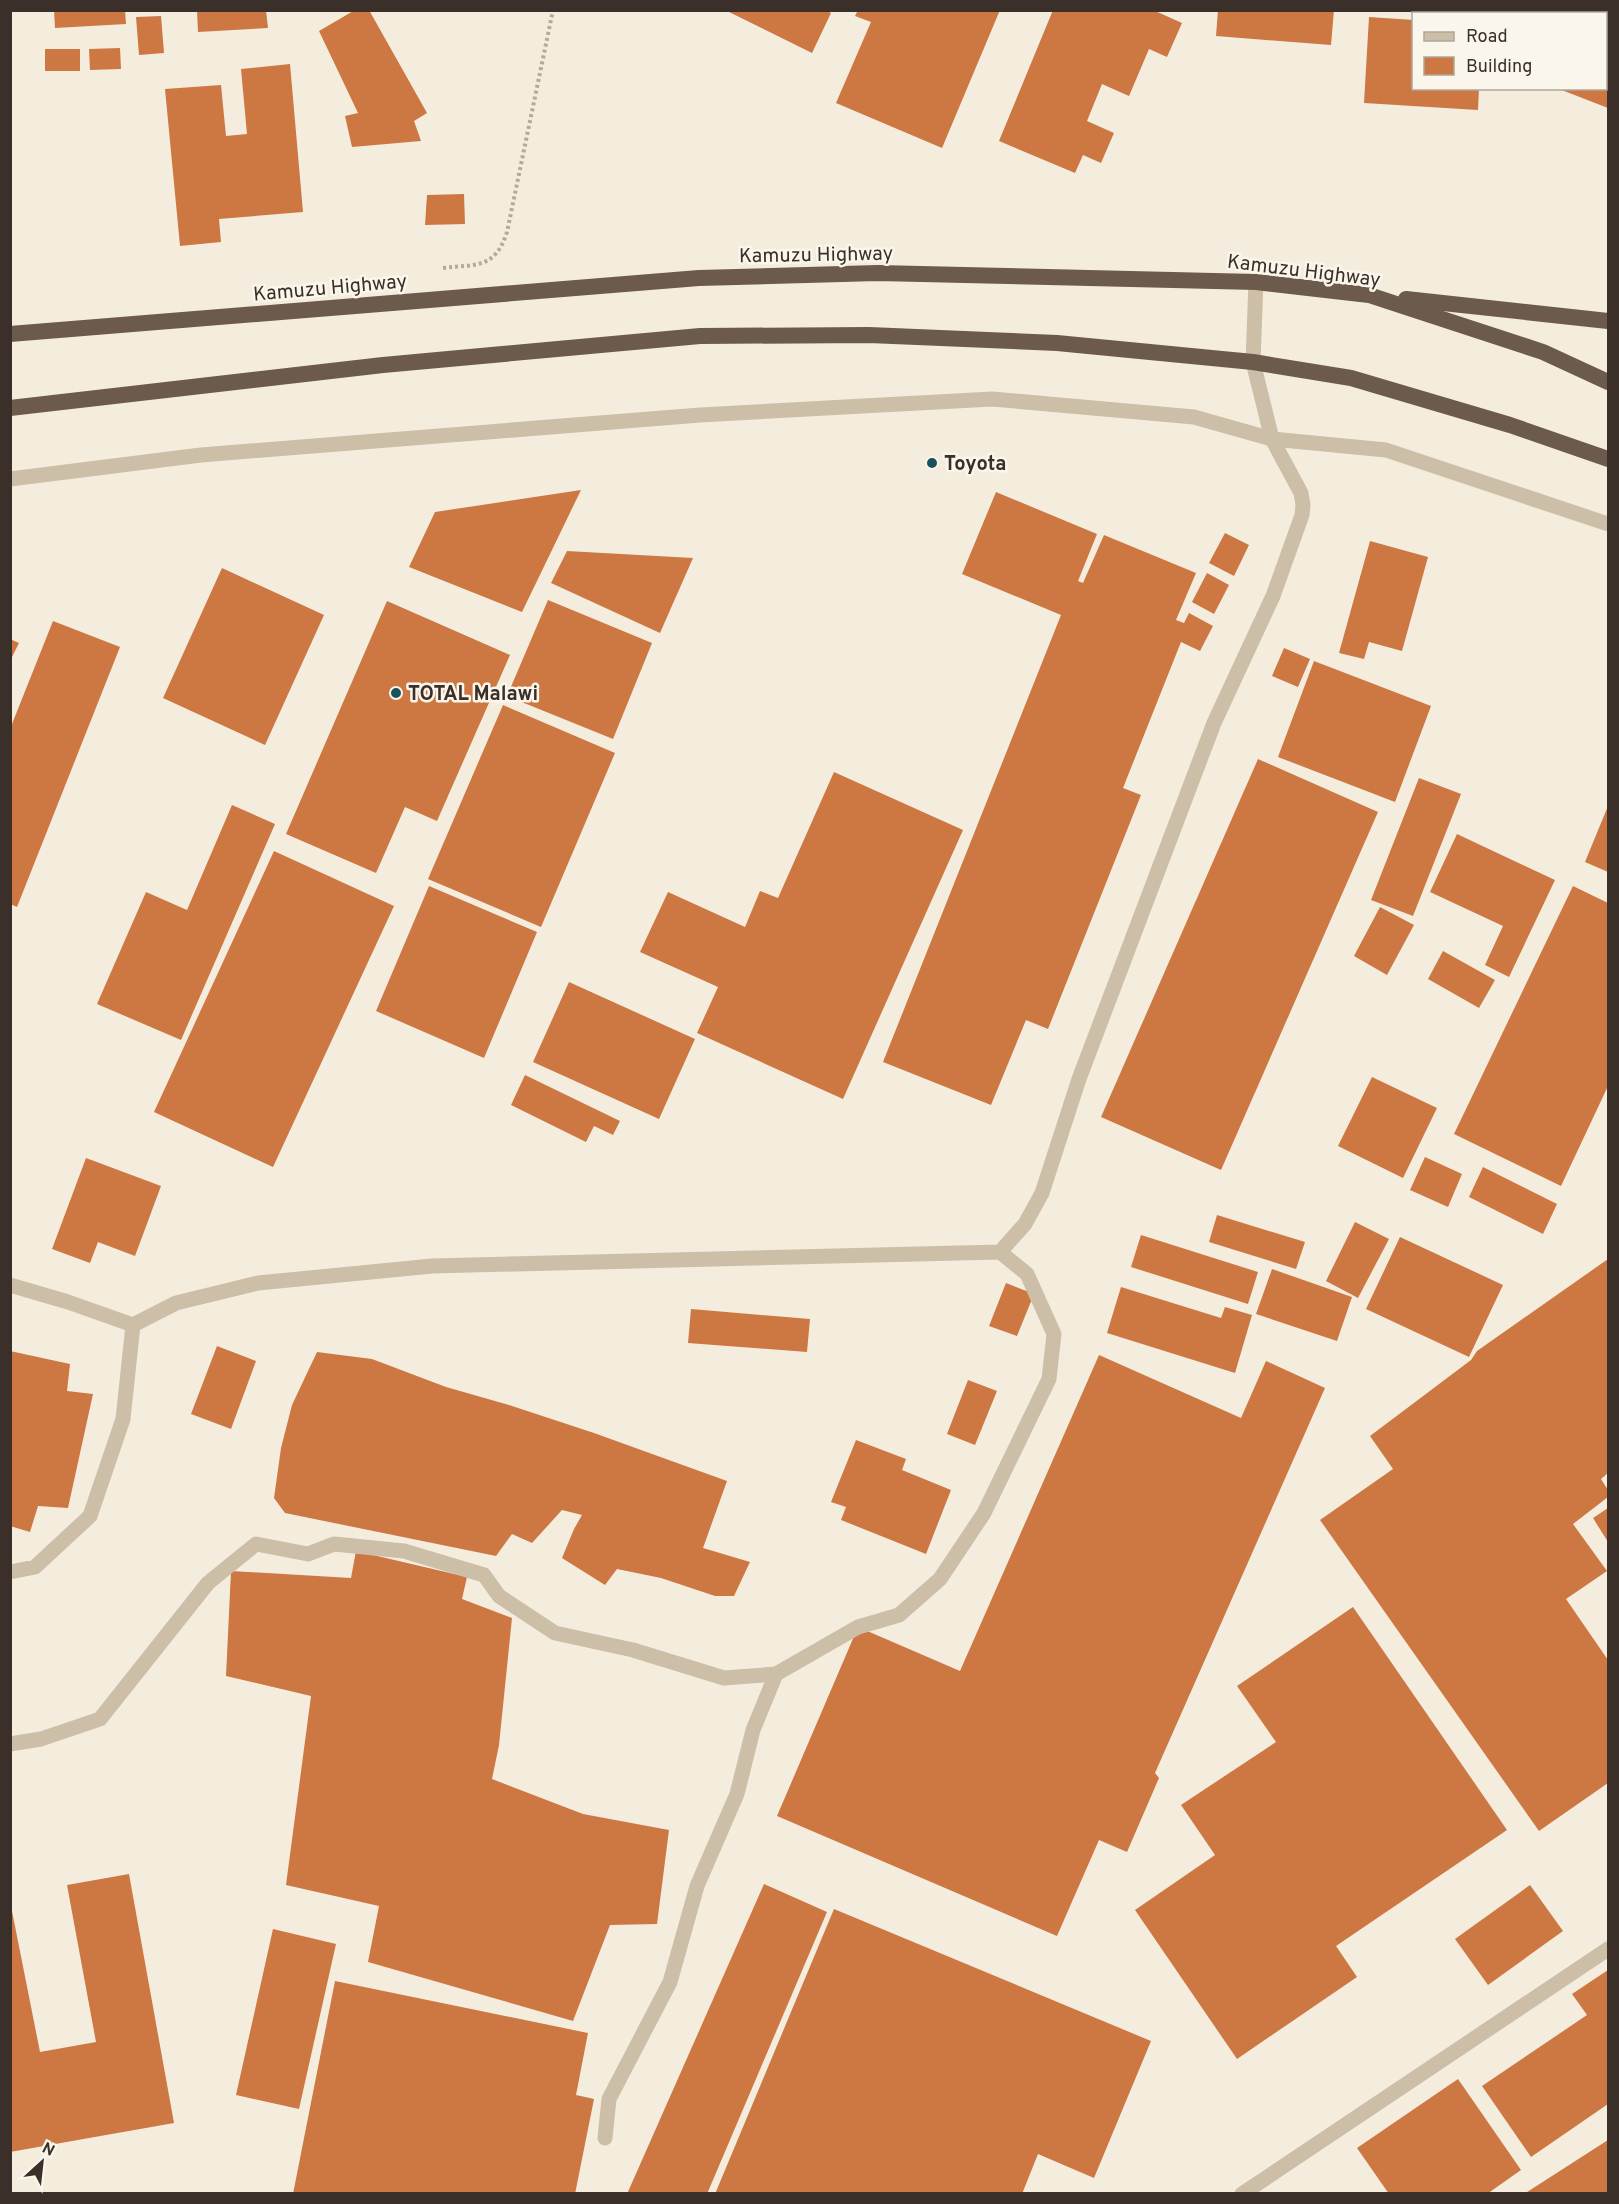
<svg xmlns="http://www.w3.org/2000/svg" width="1619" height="2204" font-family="Overpass,sans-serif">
  <rect width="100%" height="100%" fill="#f4edde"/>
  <g fill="#cd7742">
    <polygon points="54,10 125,10 126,24 55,28"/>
    <polygon points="197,10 266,10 268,28 198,32"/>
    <polygon points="355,10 369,10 427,113 414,121 421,141 352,147 345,116 358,113 319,31"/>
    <polygon points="725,10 826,10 831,13 812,53"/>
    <polygon points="858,10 1000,10 942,148 836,103 871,22 855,16"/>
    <polygon points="1053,10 1153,10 1182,23 1167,57 1149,49 1129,96 1102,84 1087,121 1114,133 1101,163 1083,155 1075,173 999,141"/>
    <polygon points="1218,10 1334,10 1331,45 1216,36"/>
    <polygon points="1552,10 1608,10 1608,108 1559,89 1606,88 1606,14 1550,14"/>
    <polygon points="161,16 164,53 139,55 136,17"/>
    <polygon points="1369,17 1414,20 1414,88 1479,88 1478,110 1364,103"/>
    <polygon points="120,48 121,69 90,70 89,49"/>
    <rect x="45" y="49" width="35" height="22"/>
    <polygon points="290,64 303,212 219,219 221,242 180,246 165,89 221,85 226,136 247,134 241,69"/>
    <polygon points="464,194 465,224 425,225 427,195"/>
    <polygon points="581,490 522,612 409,567 435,512"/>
    <polygon points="996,492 1097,534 1078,581 1083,583 1104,535 1196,573 1176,620 1184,623 1189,613 1213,626 1200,651 1181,642 1123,788 1141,795 1048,1029 1026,1020 991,1105 883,1062 1061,615 962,574"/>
    <polygon points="1225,533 1249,545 1234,576 1209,563"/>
    <polygon points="1370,541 1428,557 1402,651 1369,642 1364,659 1339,653"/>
    <polygon points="567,551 693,558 660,633 551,583"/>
    <polygon points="222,568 324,615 265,745 163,698"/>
    <polygon points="1207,573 1229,585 1214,614 1192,602"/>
    <polygon points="548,600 652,643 613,739 507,696"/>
    <polygon points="387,601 510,655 437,821 405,807 376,873 286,834"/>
    <polygon points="53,621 120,647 17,907 10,904 10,729"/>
    <polygon points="10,639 19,643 10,661"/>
    <polygon points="1284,648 1310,659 1298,687 1272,676"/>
    <polygon points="1314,661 1431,706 1395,802 1278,757"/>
    <polygon points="503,705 615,753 541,927 428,879"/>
    <polygon points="1258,759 1378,812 1221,1170 1101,1117"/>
    <polygon points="834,772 963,830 843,1099 697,1033 718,987 640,952 668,892 745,927 760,891 778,898"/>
    <polygon points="1419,778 1461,794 1413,916 1371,900"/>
    <polygon points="232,805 275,824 181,1040 97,1004 146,892 187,910"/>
    <polygon points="1608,806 1608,872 1585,862"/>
    <polygon points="1457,834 1555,880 1509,977 1485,965 1503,926 1430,892"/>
    <polygon points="274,851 394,906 273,1167 154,1112"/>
    <polygon points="429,886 537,932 484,1058 376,1011"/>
    <polygon points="1573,886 1608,903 1608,1086 1561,1186 1454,1134"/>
    <polygon points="1380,907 1414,925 1387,975 1354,956"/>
    <polygon points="1443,951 1495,980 1479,1008 1428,979"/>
    <polygon points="569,982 695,1039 659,1119 533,1062"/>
    <polygon points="525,1075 620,1121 613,1135 594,1126 586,1142 511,1105"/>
    <polygon points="1372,1077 1437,1108 1403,1178 1338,1146"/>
    <polygon points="1425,1157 1462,1174 1448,1207 1410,1190"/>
    <polygon points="86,1158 161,1186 135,1256 98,1242 90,1263 52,1249"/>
    <polygon points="1483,1167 1557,1204 1543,1234 1469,1197"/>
    <polygon points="1217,1215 1305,1242 1296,1269 1209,1242"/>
    <polygon points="1355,1222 1389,1239 1358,1298 1326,1281"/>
    <polygon points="1141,1235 1258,1272 1248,1304 1131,1267"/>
    <polygon points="1400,1237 1503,1285 1469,1357 1366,1309"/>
    <polygon points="1608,1259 1608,1473 1601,1479 1608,1490 1608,1497 1573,1524 1607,1571 1566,1599 1608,1660 1608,1783 1539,1831 1320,1520 1393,1469 1370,1436 1471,1360 1477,1351"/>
    <polygon points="1272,1269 1352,1297 1337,1341 1256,1314"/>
    <polygon points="1006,1283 1034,1294 1017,1336 989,1326"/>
    <polygon points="1121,1287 1221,1318 1225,1307 1252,1315 1235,1373 1107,1333"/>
    <polygon points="691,1309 810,1319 807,1352 688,1343"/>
    <polygon points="217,1346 256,1361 231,1429 191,1414"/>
    <polygon points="10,1351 70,1364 67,1391 93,1394 68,1508 38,1506 30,1532 10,1526"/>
    <polygon points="317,1352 372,1359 446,1387 509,1405 594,1433 727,1481 703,1548 750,1562 734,1596 715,1596 661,1578 617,1569 605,1585 562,1558 574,1529 582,1515 562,1510 532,1543 512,1534 496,1556 285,1513 274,1498 281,1448 292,1405"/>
    <polygon points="1099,1355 1241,1418 1266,1361 1325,1388 1155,1773 1159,1778 1127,1852 1099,1840 1057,1936 777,1816 858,1627 960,1671"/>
    <polygon points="968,1380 997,1391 975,1445 947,1434"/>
    <polygon points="856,1440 906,1459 902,1470 951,1490 926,1554 841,1520 846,1507 831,1502"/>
    <polygon points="1608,1508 1608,1542 1593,1518"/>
    <polygon points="356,1551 467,1577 462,1599 512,1618 499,1745 492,1779 583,1814 669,1830 657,1924 610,1925 573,2021 368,1962 379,1906 286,1885 311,1696 226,1676 231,1571 351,1578"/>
    <polygon points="1353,1607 1507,1830 1336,1946 1357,1977 1237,2059 1135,1910 1215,1855 1181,1805 1276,1742 1237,1686"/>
    <polygon points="129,1874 174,2123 10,2152 10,1901 40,2052 96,2042 67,1885"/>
    <polygon points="764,1884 827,1912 707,2194 627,2194"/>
    <polygon points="1530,1885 1563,1931 1488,1985 1455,1939"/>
    <polygon points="834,1909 1151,2041 1094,2178 1038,2154 1022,2194 715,2194"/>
    <polygon points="273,1929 336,1944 299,2109 236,2095"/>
    <polygon points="1608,1970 1608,2104 1531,2157 1482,2086 1587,2015 1572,1994"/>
    <polygon points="335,1981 588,2033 576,2095 594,2099 575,2194 293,2194"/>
    <polygon points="1458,2079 1521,2170 1487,2194 1389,2194 1357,2148"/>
    <polygon points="1608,2140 1608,2194 1524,2194"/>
  </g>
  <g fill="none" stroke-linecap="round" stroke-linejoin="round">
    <path stroke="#b9a892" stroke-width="4" stroke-dasharray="3 3" stroke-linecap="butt" d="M443,268C477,264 495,269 507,232L553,10"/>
    <polyline stroke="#cdbea8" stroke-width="15" points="1242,2194 1608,1949"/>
    <g stroke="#cdbea8" stroke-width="15">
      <polyline points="10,479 201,455 700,415 992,399 1194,417 1272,439 1386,450 1608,524"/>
      <polyline points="10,1285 68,1302 133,1325"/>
      <polyline points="10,1572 35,1567 90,1516 123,1419 133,1325 176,1303 258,1283 432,1266 1000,1252 1025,1224 1042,1193 1079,1079 1214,723 1273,596 1302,515 1303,505 1301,493 1272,439 1253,362 1256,282"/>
      <polyline points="10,1744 41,1739 100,1719 208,1583 256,1544 308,1554 334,1544 404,1551 484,1575 499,1596 555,1633 633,1650 724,1678 776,1674 858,1627 899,1615 940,1579 984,1513 1049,1379 1054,1334 1027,1274 1000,1252"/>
      <polyline points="605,2138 609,2099 670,1982 697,1886 737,1794 753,1730 776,1674"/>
    </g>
    <g stroke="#6c5b4c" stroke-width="16">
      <polyline points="1406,299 1608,321"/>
      <polyline points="10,334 699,278 878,273 1256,282 1369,295 1543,352 1608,382"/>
      <polyline points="10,408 383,365 700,336 869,335 1057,343 1253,362 1351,378 1510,425 1608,459"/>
    </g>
  </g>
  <g fill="#1b515e" stroke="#fbf6eb" stroke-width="2">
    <circle cx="932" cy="463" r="6"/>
    <circle cx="396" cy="693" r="6"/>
  </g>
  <g text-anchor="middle" stroke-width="5" stroke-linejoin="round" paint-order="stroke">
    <g font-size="20" fill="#3a3029" stroke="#fbf6eb">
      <text transform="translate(816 254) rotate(-1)" y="7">Kamuzu Highway</text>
      <text transform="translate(1304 270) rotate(7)" y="7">Kamuzu Highway</text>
      <text transform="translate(330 287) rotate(-5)" y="7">Kamuzu Highway</text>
    </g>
    <g font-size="20" font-weight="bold" fill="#3a3029" stroke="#fbf6eb" text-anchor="start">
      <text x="944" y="470">Toyota</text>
      <text x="408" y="700">TOTAL Malawi</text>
    </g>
  </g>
  <rect width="1619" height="2204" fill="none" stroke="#3a3029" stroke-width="24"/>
  <rect x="1412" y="12" width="195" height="78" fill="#fbf6eb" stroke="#aea79d" stroke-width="1.5"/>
  <rect x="1424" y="32" width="30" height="9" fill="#cdbea8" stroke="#aea79d" stroke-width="1.5"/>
  <text x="1466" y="42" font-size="18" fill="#3a3029">Road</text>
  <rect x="1424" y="57" width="30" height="18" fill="#cd7742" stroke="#aea79d" stroke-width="1.5"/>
  <text x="1466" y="72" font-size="18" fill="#3a3029">Building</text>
  <g transform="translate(42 2162) rotate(27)" stroke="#fbf6eb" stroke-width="4.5" paint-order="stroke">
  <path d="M0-4.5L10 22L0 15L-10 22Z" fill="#3a3029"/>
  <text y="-9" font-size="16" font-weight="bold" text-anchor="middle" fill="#3a3029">N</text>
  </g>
</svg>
